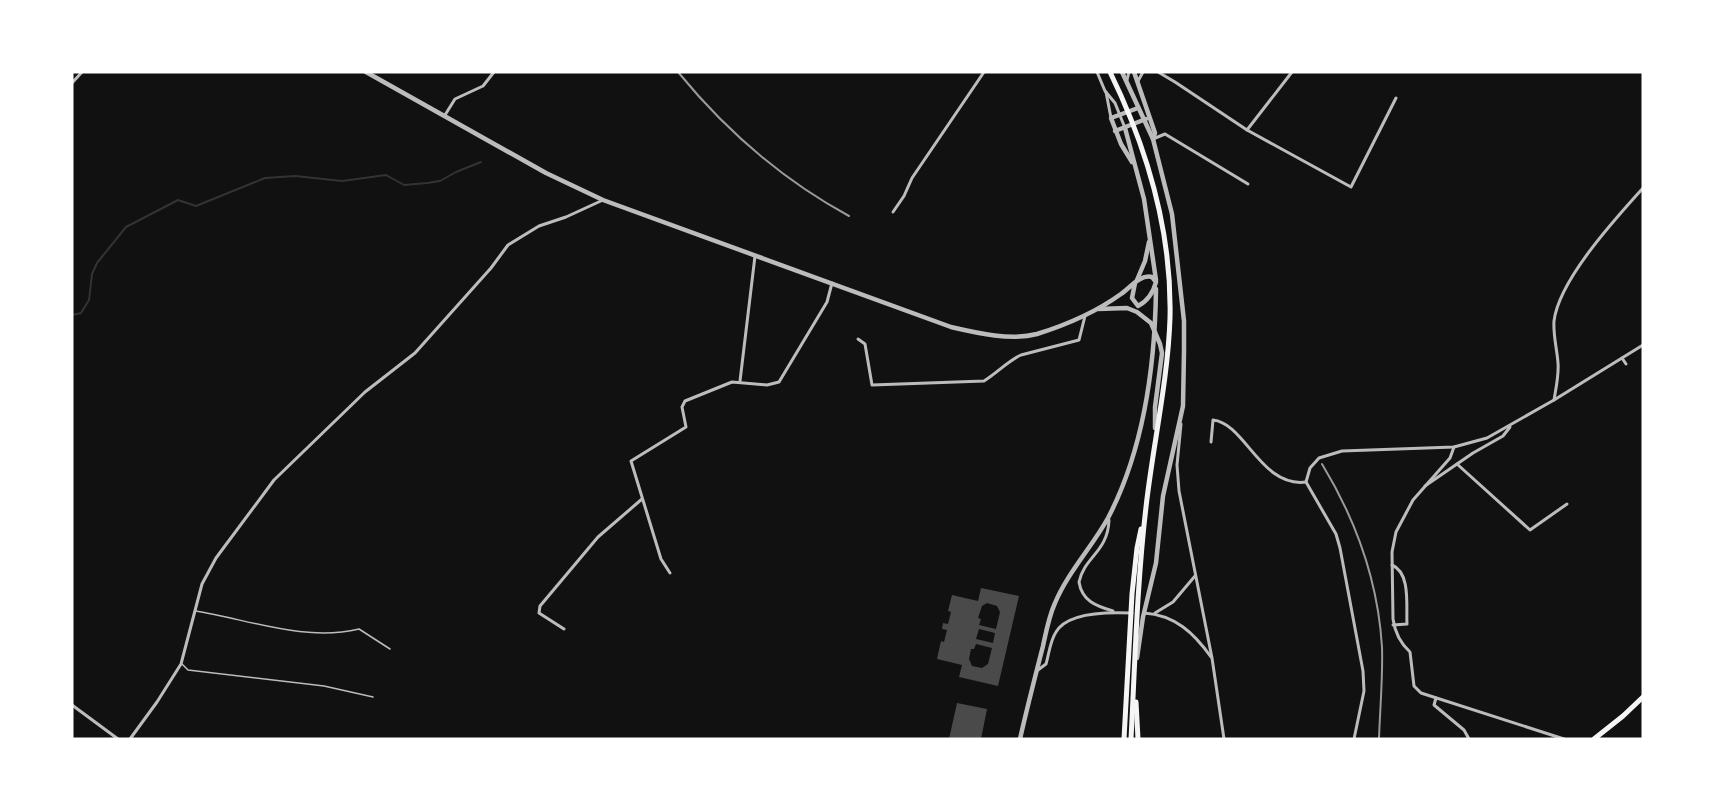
<svg xmlns="http://www.w3.org/2000/svg" width="1715" height="811" font-family="'Roboto Condensed',sans-serif">
  <rect width="100%" height="100%" fill="#111"/>
  <g fill="none" stroke-linecap="round" stroke-linejoin="round">
    <polyline stroke="#333" stroke-width="2" points="72,315 81,313 89,300 92,274 97,263 126,227 178,200 196,206 265,178 295,176 342,181 386,175 404,185 427,183 440,181 456,172 481,162"/>
  </g>
  <g fill="#4a4a4a" fill-rule="evenodd">
    <path d="M981,588L1019,596L998,686L959,677L962,665L937,659L941,641L944,642L947,630L942,629L943,623L948,624L951,612L948,611L952,595L978,601ZM987,603L997,606L1000,612L996,629L979,625L981,619L978,618L982,606ZM979,629L995,633L993,643L976,639ZM976,644L992,648L988,664L982,668L972,666L969,659L971,649H974Z"/>
    <polygon points="957,703 987,709 981,739 949,739"/>
  </g>
  <g fill="none" stroke-linecap="round" stroke-linejoin="round">
    <g stroke="#bcbcbc" stroke-width="1.5">
      <path d="M196,611C250,620 305,642 359,629L390,649"/>
      <polyline points="182,664 188,670 324,686 373,697"/>
    </g>
    <g stroke="#bcbcbc" stroke-width="3">
      <polyline points="1097,72 1105,91 1115,103 1125,128"/>
      <polyline points="1158,72 1175,82 1247,130 1351,187 1396,98"/>
      <polyline points="1127,80 1129,72"/>
      <polyline points="1138,81 1143,72"/>
      <polyline points="72,83 82,72"/>
      <polyline points="1106,92 1111,118"/>
      <polyline points="445,115 455,99 483,86 494,72"/>
      <polyline points="1247,130 1292,72"/>
      <polyline points="1153,139 1165,134 1248,184"/>
      <polyline points="893,212 904,196 912,178 984,72"/>
      <path d="M858,339L865,344L872,385L984,381C997,373 1008,361 1021,355L1079,340L1085,316"/>
      <polyline points="1622,358 1626,364"/>
      <polyline points="740,381 755,256"/>
      <path d="M1554,400C1556,388 1559,375 1558,363C1557,349 1553,335 1554,321C1559,280 1615,219 1643,188"/>
      <polyline points="1181,424 1177,465 1179,491 1212,658 1224,739"/>
      <path d="M1211,442L1213,420C1245,423 1261,488 1306,482"/>
      <path d="M1454,447L1450,458L1413,500L1396,532L1392,552L1393,619C1395,633 1400,643 1410,652L1414,686L1421,693L1564,739"/>
      <polyline points="1457,464 1530,530 1567,504"/>
      <polyline points="1425,486 1473,453 1503,436 1510,427"/>
      <path d="M1109,520C1108,552 1084,557 1079,582C1082,601 1096,606 1113,611"/>
      <path d="M1392,565C1411,573 1406,606 1407,624L1393,625"/>
      <polyline points="670,573 661,559 631,461 686,427 682,407 685,401 732,382 767,385 779,382 827,302 832,283"/>
      <path d="M1144,613C1175,615 1194,633 1211,657"/>
      <polyline points="1155,613 1173,602 1195,576"/>
      <polyline points="564,629 539,613 540,606 598,537 642,499"/>
      <path d="M1038,670L1046,664C1049,654 1050,641 1056,632C1068,611 1111,612 1132,613"/>
      <polyline points="1436,698 1434,705 1464,730 1469,739"/>
      <polyline points="72,705 118,739"/>
      <polyline points="130,739 157,702 181,664 202,584 216,558 274,480 365,392 415,353 491,268 508,245 539,226 566,217 603,200"/>
      <polyline points="1354,739 1364,691 1363,671 1340,548 1336,534 1306,482 1310,468 1319,458 1342,451 1454,447 1487,438 1554,400 1643,345"/>
    </g>
    <g stroke="#bcbcbc" stroke-width="4.5">
      <path d="M366,72L546,173L603,200L951,327C977,333 1011,341 1037,334C1066,325 1096,312 1121,294C1130,288 1140,274 1152,277L1156,282C1153,293 1148,301 1138,306L1132,298L1135,283"/>
      <polyline points="1122,72 1153,139"/>
      <polyline points="1134,72 1155,133 1153,139 1172,214 1184,321 1184,351 1183,406 1163,496 1156,563 1143,617 1137,658"/>
      <polyline points="1125,128 1144,199 1156,280"/>
      <polyline points="1115,131 1146,119"/>
      <polyline points="1132,162 1121,144 1111,118 1138,108"/>
      <polyline points="1137,280 1145,261 1149,242"/>
      <polyline points="1098,309 1127,308 1137,312 1151,323 1160,344 1162,353 1155,407 1155,428"/>
      <path d="M1020,739C1027,708 1035,677 1043,646C1046,632 1049,616 1055,603C1068,572 1092,547 1108,518C1144,449 1155,366 1156,289"/>
    </g>
    <g stroke="#f5f5f5" stroke-width="5">
      <path d="M1110,72C1147,148 1172,232 1170,318C1168,380 1153,445 1146,507C1137,584 1135,662 1131,739"/>
      <polyline points="1136,702 1138,739"/>
      <polyline points="1124,739 1132,594 1137,548 1141,529"/>
      <polyline points="1594,739 1623,716 1643,697"/>
    </g>
    <g stroke="#9a9a9a" stroke-width="2">
      <path d="M678,72C727,132 781,179 849,216"/>
      <path d="M1322,464C1356,520 1378,581 1382,647C1383,677 1380,708 1379,739"/>
    </g>
  </g>
  <rect width="1715" height="811" fill="none" stroke="#ffffff" stroke-width="147"/>
</svg>
